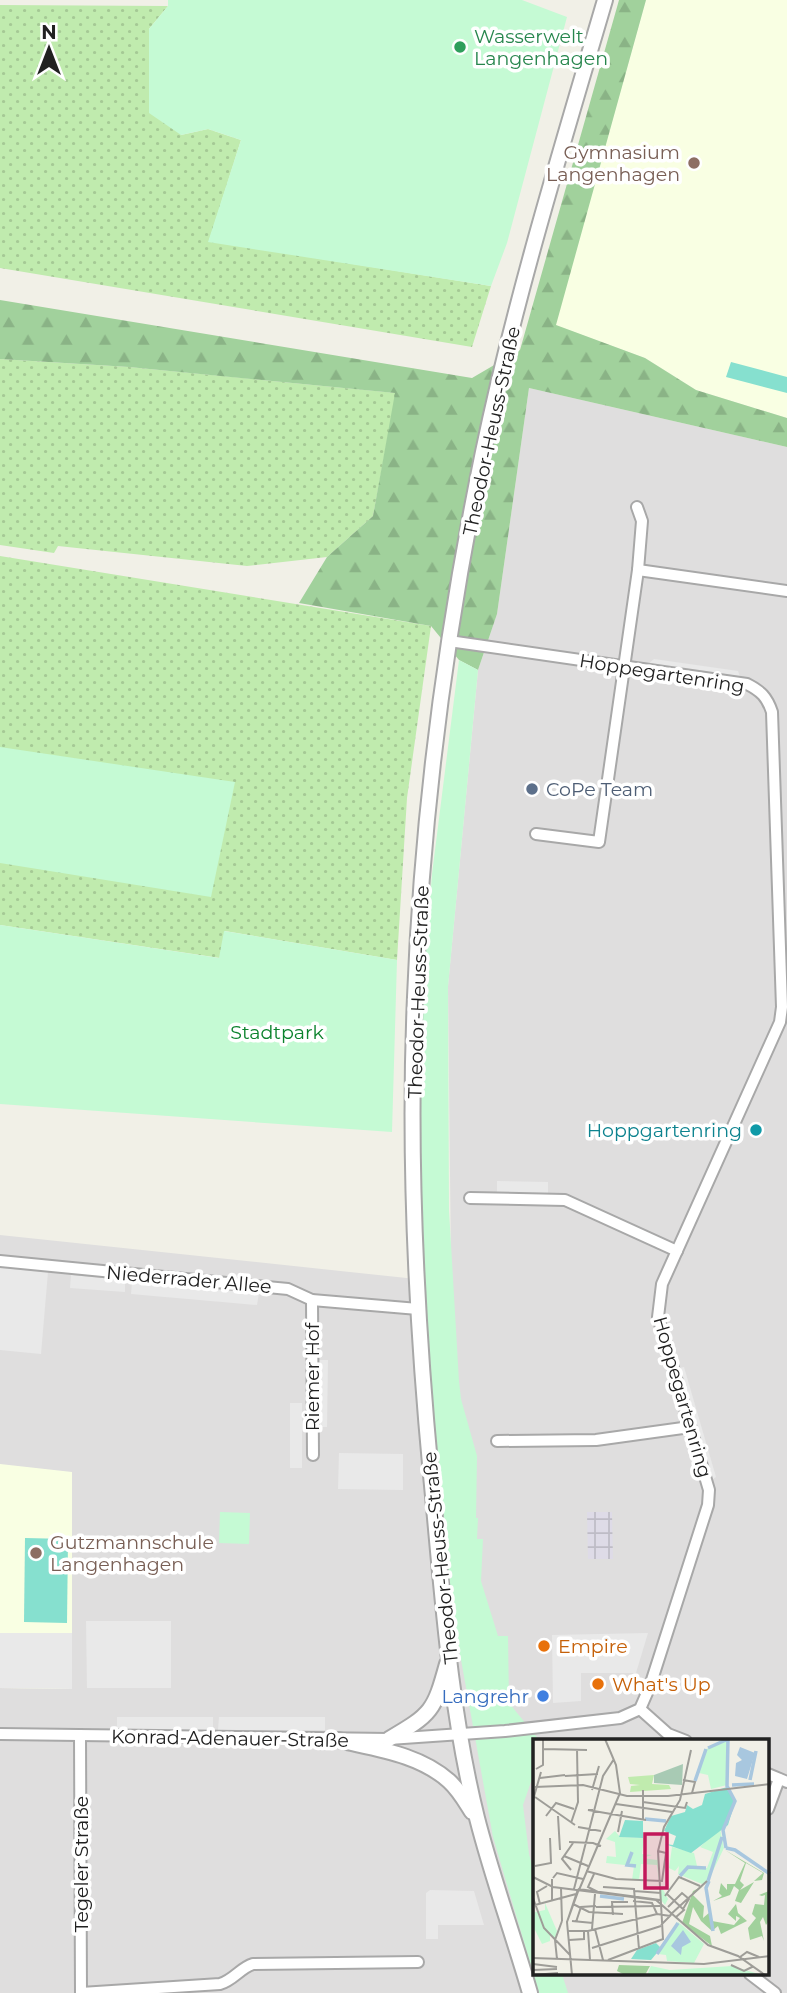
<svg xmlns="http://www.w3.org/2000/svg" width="787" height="1993" font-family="Montserrat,sans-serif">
  <defs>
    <pattern id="grass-dots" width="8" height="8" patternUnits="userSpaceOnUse" patternTransform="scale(1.75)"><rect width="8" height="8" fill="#c0ebae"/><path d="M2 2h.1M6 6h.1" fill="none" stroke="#a5c995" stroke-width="1.8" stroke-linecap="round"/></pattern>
    <pattern id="forest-firs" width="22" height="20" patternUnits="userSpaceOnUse" patternTransform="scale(1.75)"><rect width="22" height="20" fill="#a1d19c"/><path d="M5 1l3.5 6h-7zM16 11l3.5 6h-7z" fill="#8ab386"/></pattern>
    <pattern id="plaza-grid" width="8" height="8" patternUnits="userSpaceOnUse" patternTransform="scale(1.75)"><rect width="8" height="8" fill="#dedbe7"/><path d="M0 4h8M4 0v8" fill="none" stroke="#bebcc6"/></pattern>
  </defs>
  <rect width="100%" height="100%" fill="#f1f0e7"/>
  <path fill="#dfdede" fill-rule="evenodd" d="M529,388L787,447V1993H0V1235L416,1279L451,1267L448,986L478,670L497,614ZM535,1741H768V1974H535Z"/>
  <g fill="#f9ffe3">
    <polygon points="646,0 787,0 787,418 696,390 645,358 555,325"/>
    <polygon points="0,1464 72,1472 72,1689 0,1688"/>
  </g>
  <g fill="url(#grass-dots)">
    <polygon points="0,5 168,6 149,29 181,135 208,129 241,140 209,241 491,286 472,347 0,268"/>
    <polygon points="0,359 129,367 396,393 373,516 327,557 247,566 58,546 54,553 0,545"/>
    <polygon points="0,556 431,626 407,798 397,960 225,931 220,958 0,925"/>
  </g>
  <polygon fill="url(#forest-firs)" points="619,0 646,0 556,325 645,358 696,390 787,418 787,447 529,388 497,614 478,670 459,660 431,626 299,603 327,557 373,516 395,393 129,367 0,359 0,300 472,378 520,350"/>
  <g fill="#c5fad4">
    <polygon points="168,0 522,0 567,17 507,243 491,286 208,242 241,140 208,129 181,135 149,113 149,29 168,6"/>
    <polygon points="459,660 478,670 448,987 449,1210 459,1381 461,1399 477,1456 476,1518 478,1518 477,1539 483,1539 481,1581 498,1636 508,1636 509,1703 540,1741 535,1741 535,1770 523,1805 529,1854 535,1876 535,1974 562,1974 568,1993 539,1993 493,1837 447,1582 431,1388 420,1196 421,1013 432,874"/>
    <polygon points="0,747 235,782 211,897 0,863"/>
    <polygon points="0,925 219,958 224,931 397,960 392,1132 0,1104"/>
    <polygon points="220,1512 250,1513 249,1544 219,1543"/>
  </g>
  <g fill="#86e0cf">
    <polygon points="731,362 787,377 787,393 726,377"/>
    <polygon points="25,1538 68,1539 67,1623 24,1622"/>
  </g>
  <g fill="#e9e9e9">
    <polygon points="654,659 738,671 740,677 648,664"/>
    <polygon points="497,1181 548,1182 548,1194 497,1194"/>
    <polygon points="0,1268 48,1272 41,1354 0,1350"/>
    <polygon points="71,1275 125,1280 125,1292 70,1288"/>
    <polygon points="132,1282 259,1293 257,1305 131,1294"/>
    <polygon points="317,1360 328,1360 327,1427 316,1427"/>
    <polygon points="684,1367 716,1477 712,1480 679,1368"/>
    <rect x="290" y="1403" width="12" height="65"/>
    <polygon points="339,1453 403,1454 403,1490 338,1489"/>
    <polygon points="171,1621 171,1688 87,1688 86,1621"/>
    <polygon points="0,1633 72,1633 72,1689 0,1688"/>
    <polygon points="648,1633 636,1673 581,1673 581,1701 553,1703 552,1635"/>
    <rect x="117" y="1717" width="96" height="13"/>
    <polygon points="219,1717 325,1717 325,1730 218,1730"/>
    <polygon points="430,1890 474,1891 484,1925 438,1925 438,1939 426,1939 426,1893"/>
  </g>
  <polygon fill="url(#plaza-grid)" points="587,1512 612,1512 613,1559 588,1559"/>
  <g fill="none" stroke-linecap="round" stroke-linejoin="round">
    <g stroke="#a8a8a8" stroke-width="14">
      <g id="minor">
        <polyline points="638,570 787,591"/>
        <polyline points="536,834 599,842 638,570 642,521 637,507"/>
        <polyline points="470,1198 565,1200 677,1251"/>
        <polyline points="0,1261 288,1289 312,1300 418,1309"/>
        <polyline points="312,1300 313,1455"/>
        <polyline points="497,1441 596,1440 690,1427"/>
        <polyline points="640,1709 668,1734 686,1741"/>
        <path d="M0,1734L389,1739L505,1731L620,1718L640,1709L650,1686L708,1505L709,1490L658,1317L662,1284L780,1022L782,1007L772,712C767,697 761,691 747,684L449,641"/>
        <polyline points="80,1735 81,1993"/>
        <polyline points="768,1774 787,1782"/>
        <polyline points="768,1809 779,1779"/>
        <polyline points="750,1974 775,1993"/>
        <path d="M81,1993L220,1984C234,1980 240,1968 253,1964L418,1962"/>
      </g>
    </g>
    <g stroke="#a8a8a8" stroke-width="18">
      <g id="tertiary">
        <path d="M389,1739C432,1714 434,1711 447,1664"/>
        <path d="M338,1740C376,1749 419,1754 449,1781C459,1790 465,1801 472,1812"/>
        <path d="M530,1993C513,1934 492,1877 477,1818C449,1706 442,1589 431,1475C416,1316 408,1156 415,997C422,814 446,631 483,452C515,299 561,150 605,0"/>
      </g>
    </g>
    <use href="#minor" stroke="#fff" stroke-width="10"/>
    <use href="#tertiary" stroke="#fff" stroke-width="14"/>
  </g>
  <circle fill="#2e9e5b" stroke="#fff" stroke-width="2.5" cx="460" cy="47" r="7"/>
  <g fill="#8d6e63" stroke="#fff" stroke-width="2.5">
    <circle cx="694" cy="163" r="7"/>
    <circle cx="36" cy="1553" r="7"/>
  </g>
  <circle fill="#5c6f8a" stroke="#fff" stroke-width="2.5" cx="532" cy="789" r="7"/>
  <circle fill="#0f9aa8" stroke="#fff" stroke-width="2.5" cx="756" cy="1130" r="7"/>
  <g fill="#e8710a" stroke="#fff" stroke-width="2.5">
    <circle cx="544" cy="1646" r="7"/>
    <circle cx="598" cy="1684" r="7"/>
  </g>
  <circle fill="#3f7fe0" stroke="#fff" stroke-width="2.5" cx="543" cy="1696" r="7"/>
  <g text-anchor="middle" stroke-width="7" stroke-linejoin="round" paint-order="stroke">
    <g font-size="19" fill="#27864d" stroke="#fff" text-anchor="start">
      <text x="474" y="43">Wasserwelt<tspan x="474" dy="22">Langenhagen</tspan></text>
    </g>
    <g font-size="19" fill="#785e54" stroke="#fff" text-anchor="end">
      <text x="680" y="159">Gymnasium<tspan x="680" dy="22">Langenhagen</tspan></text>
      <text x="50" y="1549" text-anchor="start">Gutzmannschule<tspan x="50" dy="22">Langenhagen</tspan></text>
    </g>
    <g font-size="19" fill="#212121" stroke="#fff">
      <text transform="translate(491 431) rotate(-78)" y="7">Theodor-Heuss-Straße</text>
      <text transform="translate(662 673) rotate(9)" y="7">Hoppegartenring</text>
      <text transform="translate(418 992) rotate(-88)" y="7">Theodor-Heuss-Straße</text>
      <text transform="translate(189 1279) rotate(5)" y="7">Niederrader Allee</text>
      <text transform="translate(312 1377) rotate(-90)" y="7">Riemer Hof</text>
      <text transform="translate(683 1397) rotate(74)" y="7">Hoppegartenring</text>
      <text transform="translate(440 1558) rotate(-96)" y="7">Theodor-Heuss-Straße</text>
      <text transform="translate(230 1738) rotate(1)" y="7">Konrad-Adenauer-Straße</text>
      <text transform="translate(81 1864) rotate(-90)" y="7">Tegeler Straße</text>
    </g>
    <g font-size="19" fill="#4e5e75" stroke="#fff" text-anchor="start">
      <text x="546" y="796">CoPe Team</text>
    </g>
    <g font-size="19" fill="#0b822c" stroke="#fff">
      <text x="277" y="1039">Stadtpark</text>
    </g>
    <g font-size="19" fill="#0d838f" stroke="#fff" text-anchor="end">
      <text x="742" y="1137">Hoppgartenring</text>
    </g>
    <g font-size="19" fill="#c56008" stroke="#fff" text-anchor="start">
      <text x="558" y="1653">Empire</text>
      <text x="612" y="1691">What's Up</text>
    </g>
    <g font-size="19" fill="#366cbe" stroke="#fff" text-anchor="end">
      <text x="529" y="1703">Langrehr</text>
    </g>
  </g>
  <g transform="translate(533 1739)">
    <rect width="236" height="236" fill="#f1f0e7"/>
    <path d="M121,36L119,45L136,46L138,50L97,53L98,47L107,46L97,45L95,38Z" fill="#c0ebae"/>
    <path d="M192,111L231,134L229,141L221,142L230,134L213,124L207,142L211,146L207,151L221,143L208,164L202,162L206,151L201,147L197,156L180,162L189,157L186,154L188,144L194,151V145H202L212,124ZM170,147L160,156L171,167L170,179L177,173L179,182L201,186L207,179L203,177V182L195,175L203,165L205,174L214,182L188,195L185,187L179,192L168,182L160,168L156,185L177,197L179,207L149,184L160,152ZM236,152V182L233,186L230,178L227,183L231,202L229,197L217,201L215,189L223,179L219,175L222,165L231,166L232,156L229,157L226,156ZM86,226L114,227H117L112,236H92L84,232Z" fill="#a1d19c"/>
    <path d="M150,25L149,46L121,44V36Z" fill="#a8cab4"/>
    <path d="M195,1L194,46L178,50L175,36L166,34L173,10ZM187,89L191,109L175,142L169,145L145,135L146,127L142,132L136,129L139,108L161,114L164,127L174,129L180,113L167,108ZM82,92L87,98L111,99L109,115L119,116L109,119L124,121L125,113L127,145L135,160L132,166L128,161L124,126L108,125L106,141H99L101,127L73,124L74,117L83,118L82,103L73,100ZM12,164L24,192L22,199L17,196V202L9,205L0,187L2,173L12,171ZM145,183L171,205L161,224L134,222L133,216L125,215ZM118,227L137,231L199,227L229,236H114Z" fill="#c5fad4"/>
    <path d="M194,48L202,63L195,86L158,114L132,105L140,106L143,97L131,92L138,77L152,73L154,66L160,70L169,66L172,55ZM92,81L110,82V99L86,98ZM123,204L128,209L118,221L98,220L104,211Z" fill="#86e0cf"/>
    <path d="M207,8L222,14L214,40L202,37L203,24L209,21L204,16ZM150,191L158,203L149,208L148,216L138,207Z" fill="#a8c7df"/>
    <path fill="none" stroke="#a8c7df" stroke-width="3.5" d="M175,9L195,0M217,41L223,12M162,42L173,10M199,46L221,45M112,80L133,82M193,109L190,91L202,62L194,47L195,0M193,109L202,111L237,135M99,113L94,126L103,127M147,137L155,128L173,129M175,142L189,98M176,142L173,149L180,192M67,157L91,160M124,215L145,184"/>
    <path fill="none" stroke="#9e9d98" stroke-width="2" d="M10,10L54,11M3,30L10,26V0M32,37L65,35M7,39L32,36M0,40V0M150,41L162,43L159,54M2,48L50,46L94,57H135L237,45M59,51L66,27M110,51V81M2,58L42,86M0,61L8,33M110,63L152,69L154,63M83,65L139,73M60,71H55L113,81M13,77L23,64L41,70M25,77L27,111M38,84L45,63L44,10M45,88L68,92M85,93L89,72M36,103L60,104L68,107L62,105M31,117L55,127M2,127L18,124L17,99M38,131L29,120L40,104M53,132L83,140L129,142L133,114L125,112M61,135L55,148L65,153M0,138L20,148L123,161L175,206L205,217L232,236M20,139L24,134L50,140M19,140V162M70,148L101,150L106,210M28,149L29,182M41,150L70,37L81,20M46,151L87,54L83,26L72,0M101,152L128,154M134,155L151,171L143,178M132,157L146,138L167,147M0,159L11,189L37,216M100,162L119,164L124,175M7,165L4,153L14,147M40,165L56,173L90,175M2,166L43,155M63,168L127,167M135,168L149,154L156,160L150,170M80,176L79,163H95M137,176L174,142M39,182L60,184M43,183L48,168L63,167M59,190L62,155M62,190L70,221M34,192H55L124,175L137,177L128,186M55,192L57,221M36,201L51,200V192M59,209L128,187M207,218L214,213L226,218M0,219L171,225L237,217M24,220L22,201L29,182M75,221L130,200L125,112L131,88L147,61L158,11M0,225L24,228M198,226L211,232L219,228M0,231L24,230M0,236L25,234M39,236L34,183L45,150M39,236L34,183L46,150L127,161"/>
    <path fill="#c2185b" fill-opacity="0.15" stroke="#c2185b" stroke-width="3.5" d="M112,95H134V149H112Z"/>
    <rect width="236" height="236" fill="none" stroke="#212121" stroke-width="3.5"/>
  </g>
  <g transform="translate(49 49)" stroke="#ffffff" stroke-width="5" paint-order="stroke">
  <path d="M0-5L12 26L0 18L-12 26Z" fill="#212121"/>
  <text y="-10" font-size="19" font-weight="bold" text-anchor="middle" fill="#212121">N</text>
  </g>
</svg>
